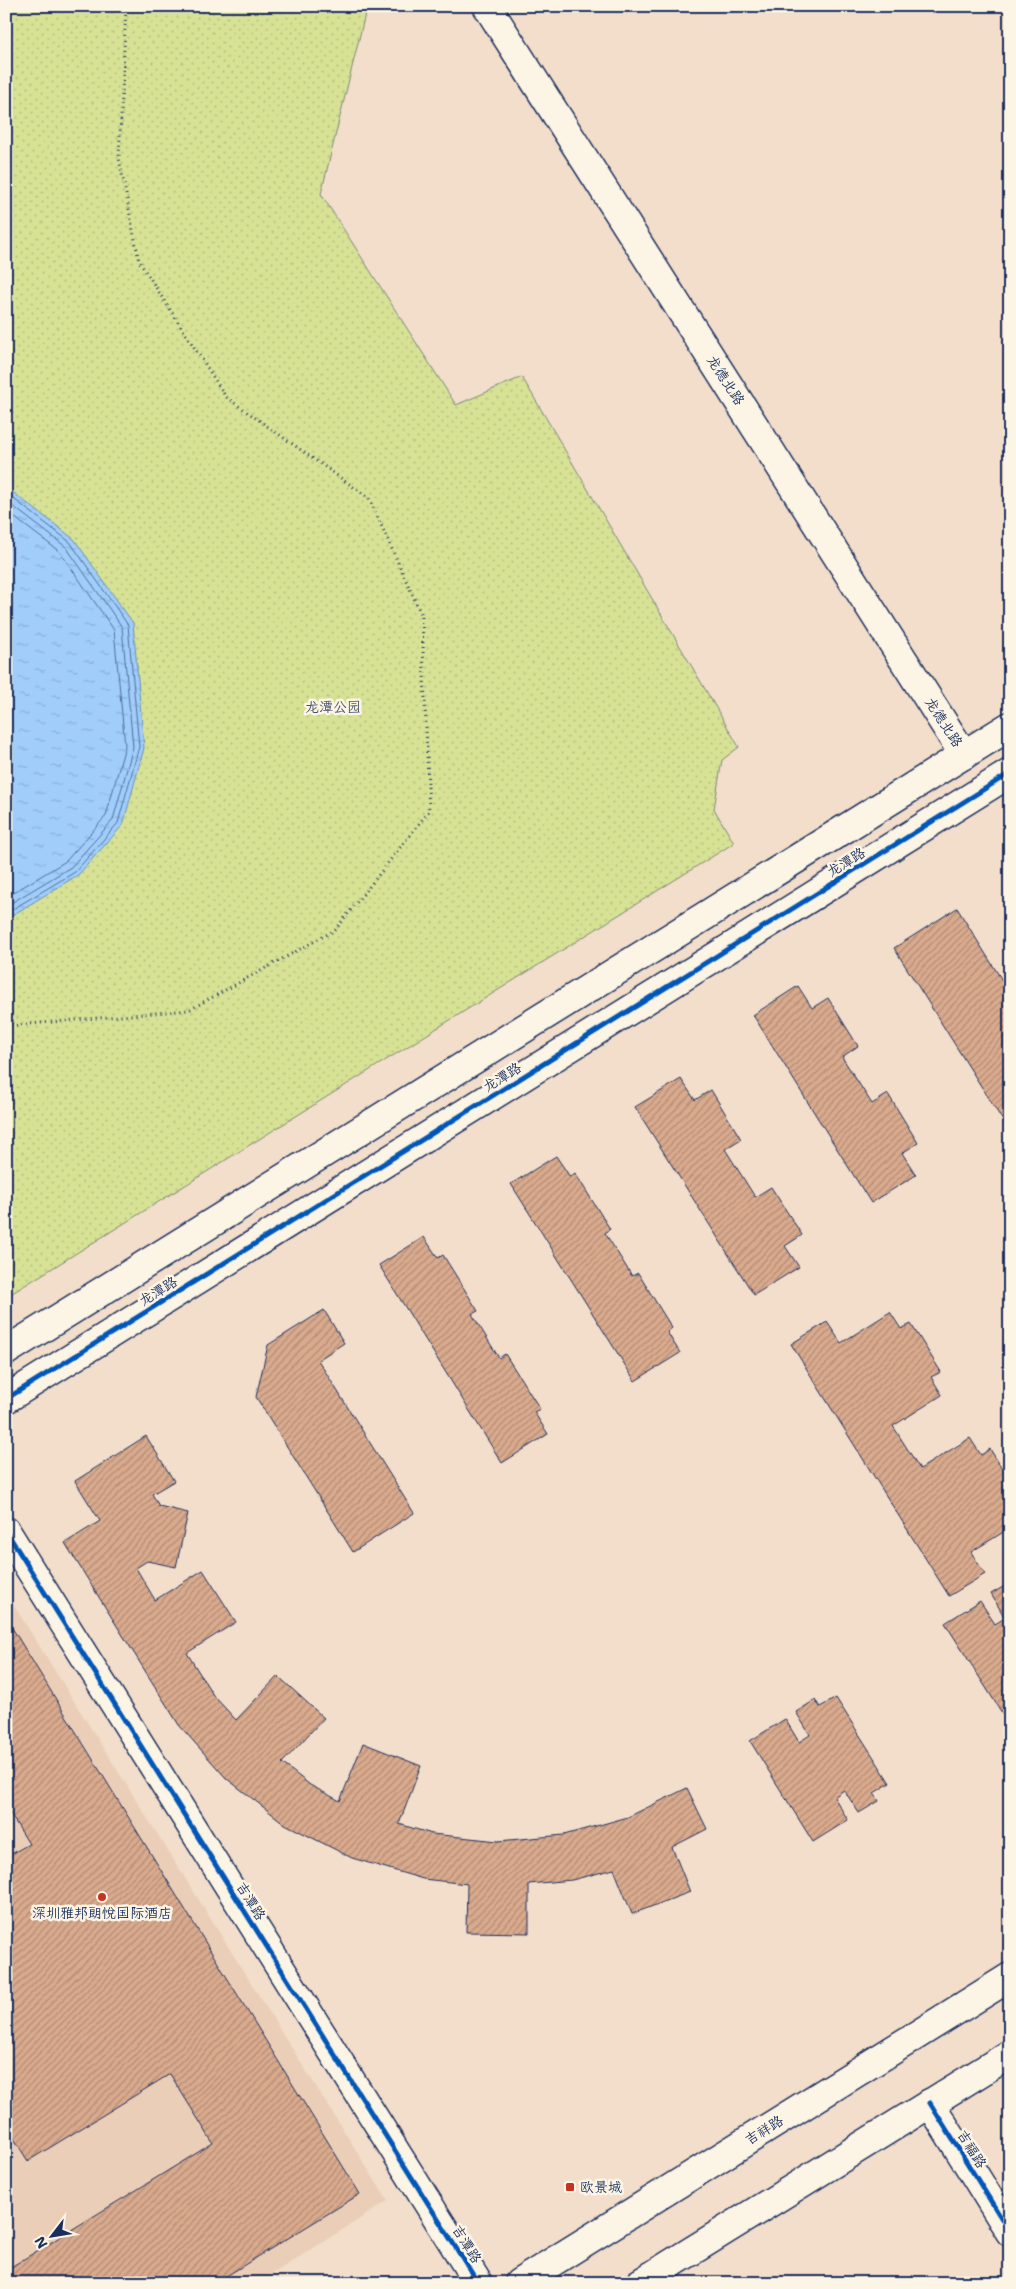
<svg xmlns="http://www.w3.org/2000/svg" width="1016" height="2289" font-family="'Shantell Sans','LXGW WenKai TC',sans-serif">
  <defs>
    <pattern id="park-dots" width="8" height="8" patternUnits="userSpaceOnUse" patternTransform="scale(1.25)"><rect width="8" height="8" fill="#d7e295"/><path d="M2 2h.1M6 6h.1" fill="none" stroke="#b8c283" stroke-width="1.8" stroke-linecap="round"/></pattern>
    <pattern id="water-ripples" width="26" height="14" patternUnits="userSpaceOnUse" patternTransform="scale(1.25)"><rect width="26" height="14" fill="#a0cdfa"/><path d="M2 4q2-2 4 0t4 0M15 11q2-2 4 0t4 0" fill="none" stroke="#89b0d9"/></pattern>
    <pattern id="building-hatch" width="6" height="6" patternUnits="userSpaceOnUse" patternTransform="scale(1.25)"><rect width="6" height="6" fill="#daaa8d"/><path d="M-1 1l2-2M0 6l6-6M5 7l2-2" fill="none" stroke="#b08b76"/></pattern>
  </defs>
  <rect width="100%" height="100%" fill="#f2decb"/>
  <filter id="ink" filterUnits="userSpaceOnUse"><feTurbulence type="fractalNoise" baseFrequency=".02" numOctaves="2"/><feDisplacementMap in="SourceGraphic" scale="10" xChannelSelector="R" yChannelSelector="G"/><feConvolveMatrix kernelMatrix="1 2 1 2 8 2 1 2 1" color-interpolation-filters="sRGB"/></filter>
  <g filter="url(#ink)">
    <polygon fill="#ebceb8" points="6,1593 388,2201 258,2283 6,2283"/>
    <polygon fill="url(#park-dots)" stroke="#79887a" points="6,6 367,6 321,194 456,405 522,377 739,747 722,760 714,809 734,843 6,1297"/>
    <polygon fill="url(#water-ripples)" stroke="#6b8ebc" points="6,487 74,539 133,623 144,748 123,825 78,875 6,919"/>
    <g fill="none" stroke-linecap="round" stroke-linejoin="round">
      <g stroke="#506e9c" stroke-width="1">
        <polyline points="6,493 70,542 128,625 139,747 118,823 75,872 6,913"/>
        <polyline points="6,501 66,547 122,627 133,747 113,820 71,867 6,906"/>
        <polyline points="6,511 60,552 114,630 125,746 106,816 66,861 6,897"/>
      </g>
    </g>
    <g fill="url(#building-hatch)" stroke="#1b2f5e">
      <polygon points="957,908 1010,993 1010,1132 894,948"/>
      <polygon points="798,986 812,1008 828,998 858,1046 842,1057 872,1104 888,1094 918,1143 902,1153 916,1175 871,1203 753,1015"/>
      <polygon points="681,1079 695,1100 711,1090 741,1139 725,1149 755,1197 771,1187 802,1235 785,1246 799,1267 754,1295 635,1107"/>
      <polygon points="556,1156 570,1177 575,1173 610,1229 605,1233 632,1276 638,1273 672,1328 667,1332 680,1353 635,1381 511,1184"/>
      <polygon points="424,1237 438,1258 443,1255 478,1311 472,1314 499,1358 505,1354 540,1409 534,1412 548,1434 502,1463 379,1265"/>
      <polygon points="324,1310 344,1343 318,1360 414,1513 353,1552 256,1397 268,1345"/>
      <polygon points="890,1312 901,1329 911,1324 941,1372 931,1377 942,1395 893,1426 920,1469 970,1438 981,1455 990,1449 1010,1481 1010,1528 971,1552 985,1574 949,1596 791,1344 827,1322 841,1343"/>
      <polygon points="146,1436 174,1481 152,1494 159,1506 188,1513 176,1567 147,1561 136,1568 155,1600 203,1570 236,1622 187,1653 213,1695 236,1720 278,1676 324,1718 282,1763 310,1785 340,1801 363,1743 421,1766 399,1824 432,1834 498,1841 564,1835 628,1817 687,1788 707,1829 672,1847 690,1892 632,1914 614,1869 572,1880 529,1884 529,1933 466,1932 467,1884 423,1879 352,1858 285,1824 226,1778 179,1725 65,1543 100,1521 75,1481"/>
      <polygon points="1010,1583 1010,1723 1009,1724 945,1623 980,1601 995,1624 1005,1618 991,1594"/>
      <polygon points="6,1618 360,2194 215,2283 6,2283 6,2270 213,2143 170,2074 28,2161 6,2126 6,1857 29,1844 6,1807"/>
      <polygon points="836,1698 890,1783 874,1793 879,1801 859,1813 844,1790 834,1797 848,1820 813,1842 750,1741 785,1719 799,1742 810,1735 796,1712 815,1700 820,1707"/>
    </g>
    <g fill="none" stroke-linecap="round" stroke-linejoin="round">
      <g stroke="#1b2f5e" stroke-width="31">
        <g id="minor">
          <polyline points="487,6 964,755"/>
          <polyline points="6,1351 1010,726"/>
          <polyline points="6,1399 1010,773"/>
          <polyline points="6,1531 478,2283"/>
          <polyline points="930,2103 1010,2232"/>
        </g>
      </g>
      <g stroke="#1b2f5e" stroke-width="31">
        <g id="major">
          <polyline points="519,2283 1010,1977"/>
          <polyline points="640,2283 1010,2054"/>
        </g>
      </g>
      <polyline stroke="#1b2f5e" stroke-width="3" stroke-dasharray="1 4" stroke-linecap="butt" points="6,1026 189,1010 335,930 429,811 422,616 369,498 226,397 139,261 119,158 126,6"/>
      <use href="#minor" stroke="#fcf5e5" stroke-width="28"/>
      <use href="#major" stroke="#fcf5e5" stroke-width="28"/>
      <g stroke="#fcf5e5" stroke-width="8">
        <g id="cycleway">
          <polyline points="6,1399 1010,773"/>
          <polyline points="6,1531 478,2283"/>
          <polyline points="930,2103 1010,2232"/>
        </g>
      </g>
      <use href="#cycleway" stroke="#0057b8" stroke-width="5"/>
    </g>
  </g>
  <g fill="#c8321e" stroke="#fcf5e5" stroke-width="2">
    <circle cx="102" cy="1897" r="5"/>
    <rect x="565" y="2182" width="10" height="10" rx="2.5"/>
  </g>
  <g text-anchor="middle" stroke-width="5" stroke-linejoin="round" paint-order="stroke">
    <g font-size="14" fill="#1b2f5e" stroke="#fcf5e5">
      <text transform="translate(726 380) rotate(57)" y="5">龙德北路</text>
      <text transform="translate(944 722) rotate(57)" y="5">龙德北路</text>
      <text transform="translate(846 862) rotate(-32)" y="5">龙潭路</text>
      <text transform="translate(502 1077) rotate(-32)" y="5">龙潭路</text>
      <text transform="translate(158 1291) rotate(-32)" y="5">龙潭路</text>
      <text transform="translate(251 1901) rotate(58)" y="5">吉潭路</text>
      <text transform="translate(764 2130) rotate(-32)" y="5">吉祥路</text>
      <text transform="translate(972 2149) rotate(58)" y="5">吉福路</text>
      <text transform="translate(467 2244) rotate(58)" y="5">吉潭路</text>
    </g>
    <g font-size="14" fill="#415369" stroke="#fcf5e5">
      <text x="333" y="712">龙潭公园</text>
    </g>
    <g font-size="14" fill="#1b2f5e" stroke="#fcf5e5">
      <text x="102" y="1918">深圳雅邦朗悦国际酒店</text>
      <text x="580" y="2192" text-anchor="start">欧景城</text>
    </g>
  </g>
  <rect width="1016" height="2289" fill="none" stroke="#fcf5e5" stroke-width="25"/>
  <rect x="12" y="12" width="991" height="2264" fill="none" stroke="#1b2f5e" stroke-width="2" filter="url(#ink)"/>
  <g transform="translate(52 2236) rotate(239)" stroke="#fcf5e5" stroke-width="4" paint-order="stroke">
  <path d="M0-4L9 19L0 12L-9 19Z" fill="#1b2f5e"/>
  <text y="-8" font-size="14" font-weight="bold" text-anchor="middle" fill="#1b2f5e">N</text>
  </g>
</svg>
